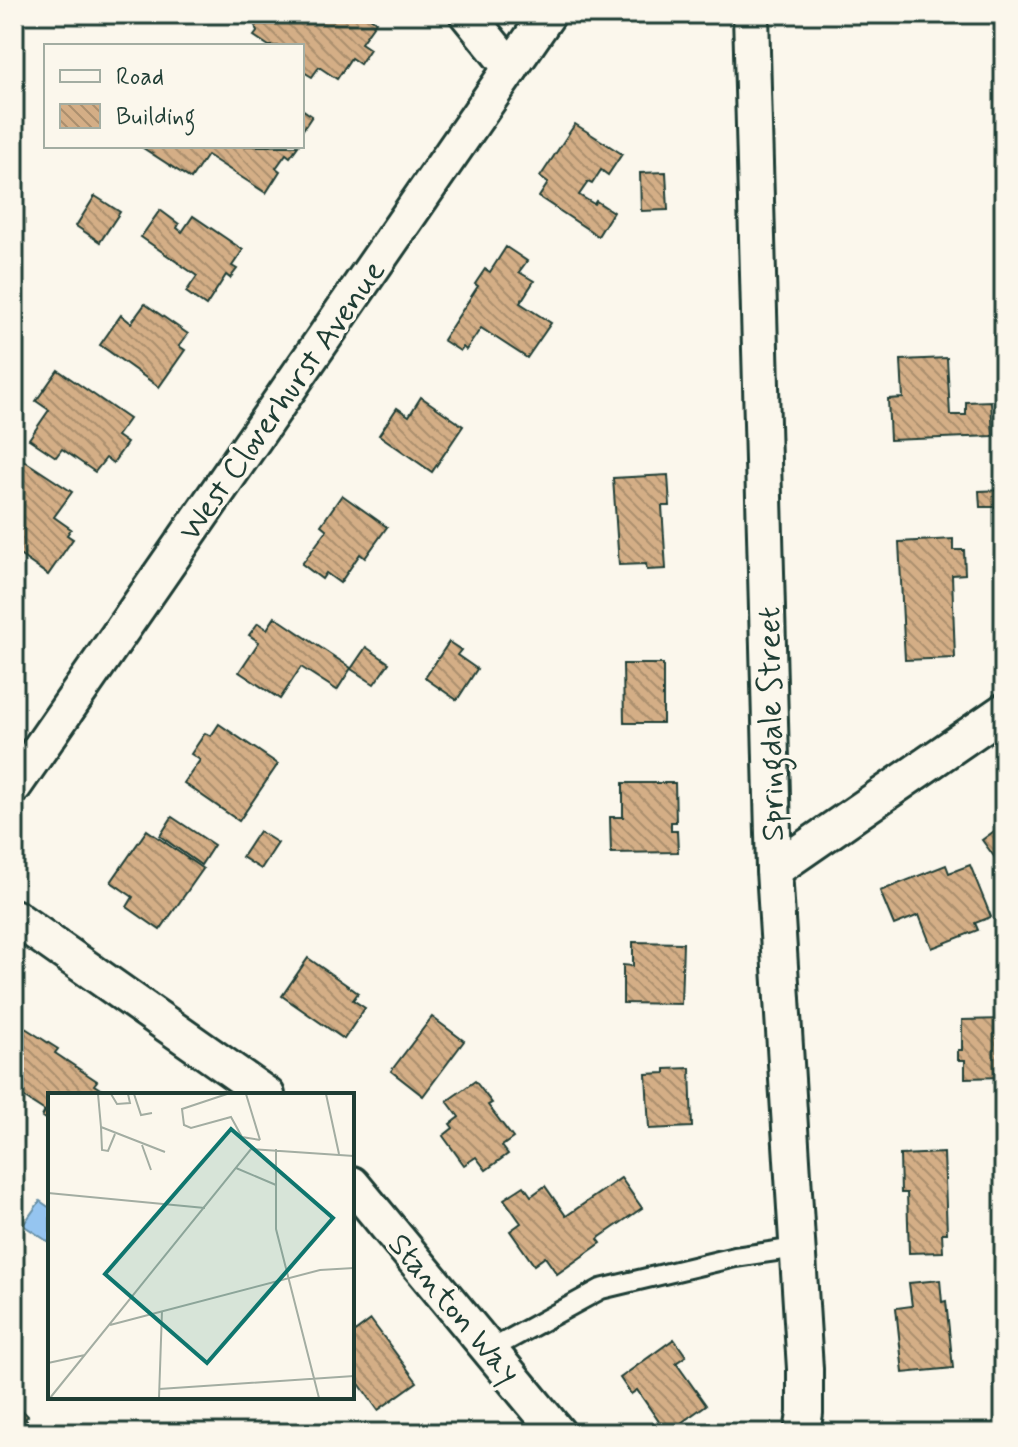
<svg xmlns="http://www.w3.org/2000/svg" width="1018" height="1447" font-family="Mynerve,sans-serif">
  <defs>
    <pattern id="building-back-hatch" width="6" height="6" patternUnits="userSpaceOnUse" patternTransform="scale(2)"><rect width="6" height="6" fill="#d4ae86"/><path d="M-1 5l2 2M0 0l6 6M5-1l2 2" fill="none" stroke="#ab8f6e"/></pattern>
  </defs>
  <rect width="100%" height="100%" fill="#fbf7ec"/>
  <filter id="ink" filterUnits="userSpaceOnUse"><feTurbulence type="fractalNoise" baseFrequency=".0125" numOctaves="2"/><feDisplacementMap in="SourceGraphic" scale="16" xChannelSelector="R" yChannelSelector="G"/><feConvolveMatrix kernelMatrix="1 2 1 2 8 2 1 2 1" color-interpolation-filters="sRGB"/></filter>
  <g filter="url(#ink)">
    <polygon fill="#95c5f0" stroke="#668fa5" stroke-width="2" points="40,1201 50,1208 50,1243 23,1225"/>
    <g fill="url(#building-back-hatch)" stroke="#1f3d34" stroke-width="2">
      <polygon points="284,14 364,14 376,22 361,43 370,49 360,64 351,58 337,79 319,67 312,77 302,71 302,46 269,46 254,36 257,32 255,25 259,20 266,19 269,15 278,22"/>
      <polygon points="302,109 312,116 302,131"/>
      <polygon points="575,124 622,154 608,175 601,170 592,184 588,182 579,195 594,204 596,201 613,212 598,236 539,197 548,183 540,177"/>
      <polygon points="140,146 298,146 290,157 286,154 276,168 280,171 266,193 207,155 191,179"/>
      <polygon points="666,172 668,210 641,211 640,173"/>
      <polygon points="95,196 120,212 100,242 76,226"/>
      <polygon points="160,210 179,224 177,228 182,232 193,216 243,250 232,266 237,269 230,278 226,275 206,306 186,292 197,276 141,237"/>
      <polygon points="506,247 527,261 519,272 534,281 520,303 551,323 527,358 481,328 466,350 463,347 460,351 443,340 478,286 475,284 485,269 490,272"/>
      <polygon points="145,304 188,334 179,346 185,350 159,387 100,345 121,315 131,323"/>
      <polygon points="947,358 950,415 966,415 966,402 991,401 993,436 890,440 888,399 903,398 901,360"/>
      <polygon points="58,370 129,419 117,436 127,443 113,463 106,458 95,472 62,449 56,457 29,439 49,410 36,401"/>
      <polygon points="14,396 24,404 14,418"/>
      <polygon points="421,397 463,426 432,472 379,435 397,408 409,416"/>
      <polygon points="14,454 72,492 54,517 71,529 67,535 73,539 48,575 14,551"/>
      <polygon points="668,475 670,506 662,506 666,569 647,570 646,564 619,565 613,478"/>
      <polygon points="1004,490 1004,507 980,507 979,491"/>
      <polygon points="342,495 387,527 365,558 360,554 340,583 326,573 322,579 302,564 327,530 321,525"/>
      <polygon points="953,539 953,550 964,550 965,574 952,575 955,658 905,660 899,542"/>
      <polygon points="275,617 351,668 337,690 301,667 280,699 239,672 259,642 249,635 258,623 267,629"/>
      <polygon points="449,642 461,650 457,655 477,669 457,700 425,678"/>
      <polygon points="366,647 389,663 374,684 351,669"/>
      <polygon points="623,664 663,664 663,723 624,723"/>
      <polygon points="219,724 278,764 239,821 184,783 200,760 191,754 205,733 211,736"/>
      <polygon points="623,783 675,783 676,822 671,822 671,831 677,831 678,852 611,853 610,817 623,817"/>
      <polygon points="172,817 214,845 201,865 160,836"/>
      <polygon points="1004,824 1004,870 982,840"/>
      <polygon points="147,830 203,869 160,930 127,907 133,897 111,882"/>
      <polygon points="259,831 278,843 261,869 242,857"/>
      <polygon points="946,865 949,873 970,865 991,917 975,923 978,930 932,948 919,915 894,925 880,891"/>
      <polygon points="633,942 683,943 681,1004 623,1003 623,965 633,966"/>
      <polygon points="308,958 358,993 353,1000 365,1008 344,1039 282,996"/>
      <polygon points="432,1017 464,1041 423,1096 391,1071"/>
      <polygon points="1004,1019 1004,1077 965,1078 965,1060 958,1060 958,1050 962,1050 962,1020"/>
      <polygon points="22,1026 58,1049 55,1053 97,1081 94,1085 110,1095 50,1095 50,1122 42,1117 45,1111 14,1091 14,1038"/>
      <polygon points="690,1068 692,1127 649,1129 646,1074 665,1073 665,1069"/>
      <polygon points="475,1081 492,1103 488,1105 513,1138 502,1146 508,1154 486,1170 476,1157 464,1165 443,1136 453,1128 450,1124 459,1117 447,1101"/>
      <polygon points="944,1153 947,1233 942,1233 943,1252 909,1253 907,1193 901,1193 900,1155"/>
      <polygon points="621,1178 642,1208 600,1237 598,1239 601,1243 557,1274 545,1257 534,1265 510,1231 521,1223 504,1199 524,1186 531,1196 545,1186 566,1216"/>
      <polygon points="940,1280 942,1302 946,1301 953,1368 903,1373 896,1308 912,1306 909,1283"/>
      <polygon points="371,1320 417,1382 378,1410 352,1374 352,1334"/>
      <polygon points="674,1339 686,1356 676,1363 706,1405 667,1433 637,1390 631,1394 620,1378"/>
      <polygon points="20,1408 28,1416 25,1419 29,1423 18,1433 14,1433 14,1409 17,1412"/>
    </g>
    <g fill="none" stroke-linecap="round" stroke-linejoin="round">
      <g stroke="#1f3d34" stroke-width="24">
        <polyline id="lane" points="490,1350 601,1289 735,1257 797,1248"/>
      </g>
      <g stroke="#1f3d34" stroke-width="40">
        <g id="street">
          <polyline points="467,14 511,68"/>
          <polyline points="751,14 774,870 805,1369 805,1413 802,1433"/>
          <polyline points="14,786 548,14"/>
          <polyline points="774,870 1004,711"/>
          <polyline points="14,917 267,1095"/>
          <polyline points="352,1184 558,1433"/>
        </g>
      </g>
      <use href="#lane" stroke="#fbf7ec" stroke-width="18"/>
      <use href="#street" stroke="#fbf7ec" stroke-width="34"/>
    </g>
  </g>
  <g text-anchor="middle" stroke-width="7" stroke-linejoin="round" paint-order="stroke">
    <g font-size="32" fill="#1f3d34" stroke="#fbf7ec">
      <text transform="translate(281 400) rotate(-55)" y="11">West Cloverhurst Avenue</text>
      <text transform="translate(770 724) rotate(-91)" y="11">Springdale Street</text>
      <text transform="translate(455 1308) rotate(50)" y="11">Stanton Way</text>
    </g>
  </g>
  <g transform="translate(48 1093)">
    <rect width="306" height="306" fill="#fbf7ec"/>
    <path fill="none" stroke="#a3ada2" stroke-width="2" d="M50,1L53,34L117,59M63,1L69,11L82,10L80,1M86,1L93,22L104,20M179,1L134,16L136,32L143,35L183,24L194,44L212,47M198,1L212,47M278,1L291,61M53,34L54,57L60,58L67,41M94,52L103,77M228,56V136L271,305M188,75L228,92M0,100L157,115M62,232L272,177L306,175M0,270L37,262M111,296L306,283M2,305L203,56L306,63M111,305L114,218"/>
    <path fill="#0f766e" fill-opacity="0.15" stroke="#0f766e" stroke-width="4" d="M183,36L285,125L159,270L57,181Z"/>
    <rect width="306" height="306" fill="none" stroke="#1f3d34" stroke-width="4"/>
  </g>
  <rect width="1018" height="1447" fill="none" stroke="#fbf7ec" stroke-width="48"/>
  <rect x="24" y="24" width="970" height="1399" fill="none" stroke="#1f3d34" stroke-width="3" filter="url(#ink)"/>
  <rect x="44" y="44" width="260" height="104" fill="#fbf7ec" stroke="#a3ada2" stroke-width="2"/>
  <rect x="60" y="70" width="40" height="12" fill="#fbf7ec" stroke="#a3ada2" stroke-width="2"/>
  <text x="116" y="84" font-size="24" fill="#1f3d34">Road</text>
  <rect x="60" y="104" width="40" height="24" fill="url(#building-back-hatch)" stroke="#a3ada2" stroke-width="2"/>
  <text x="116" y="124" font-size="24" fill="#1f3d34">Building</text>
</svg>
